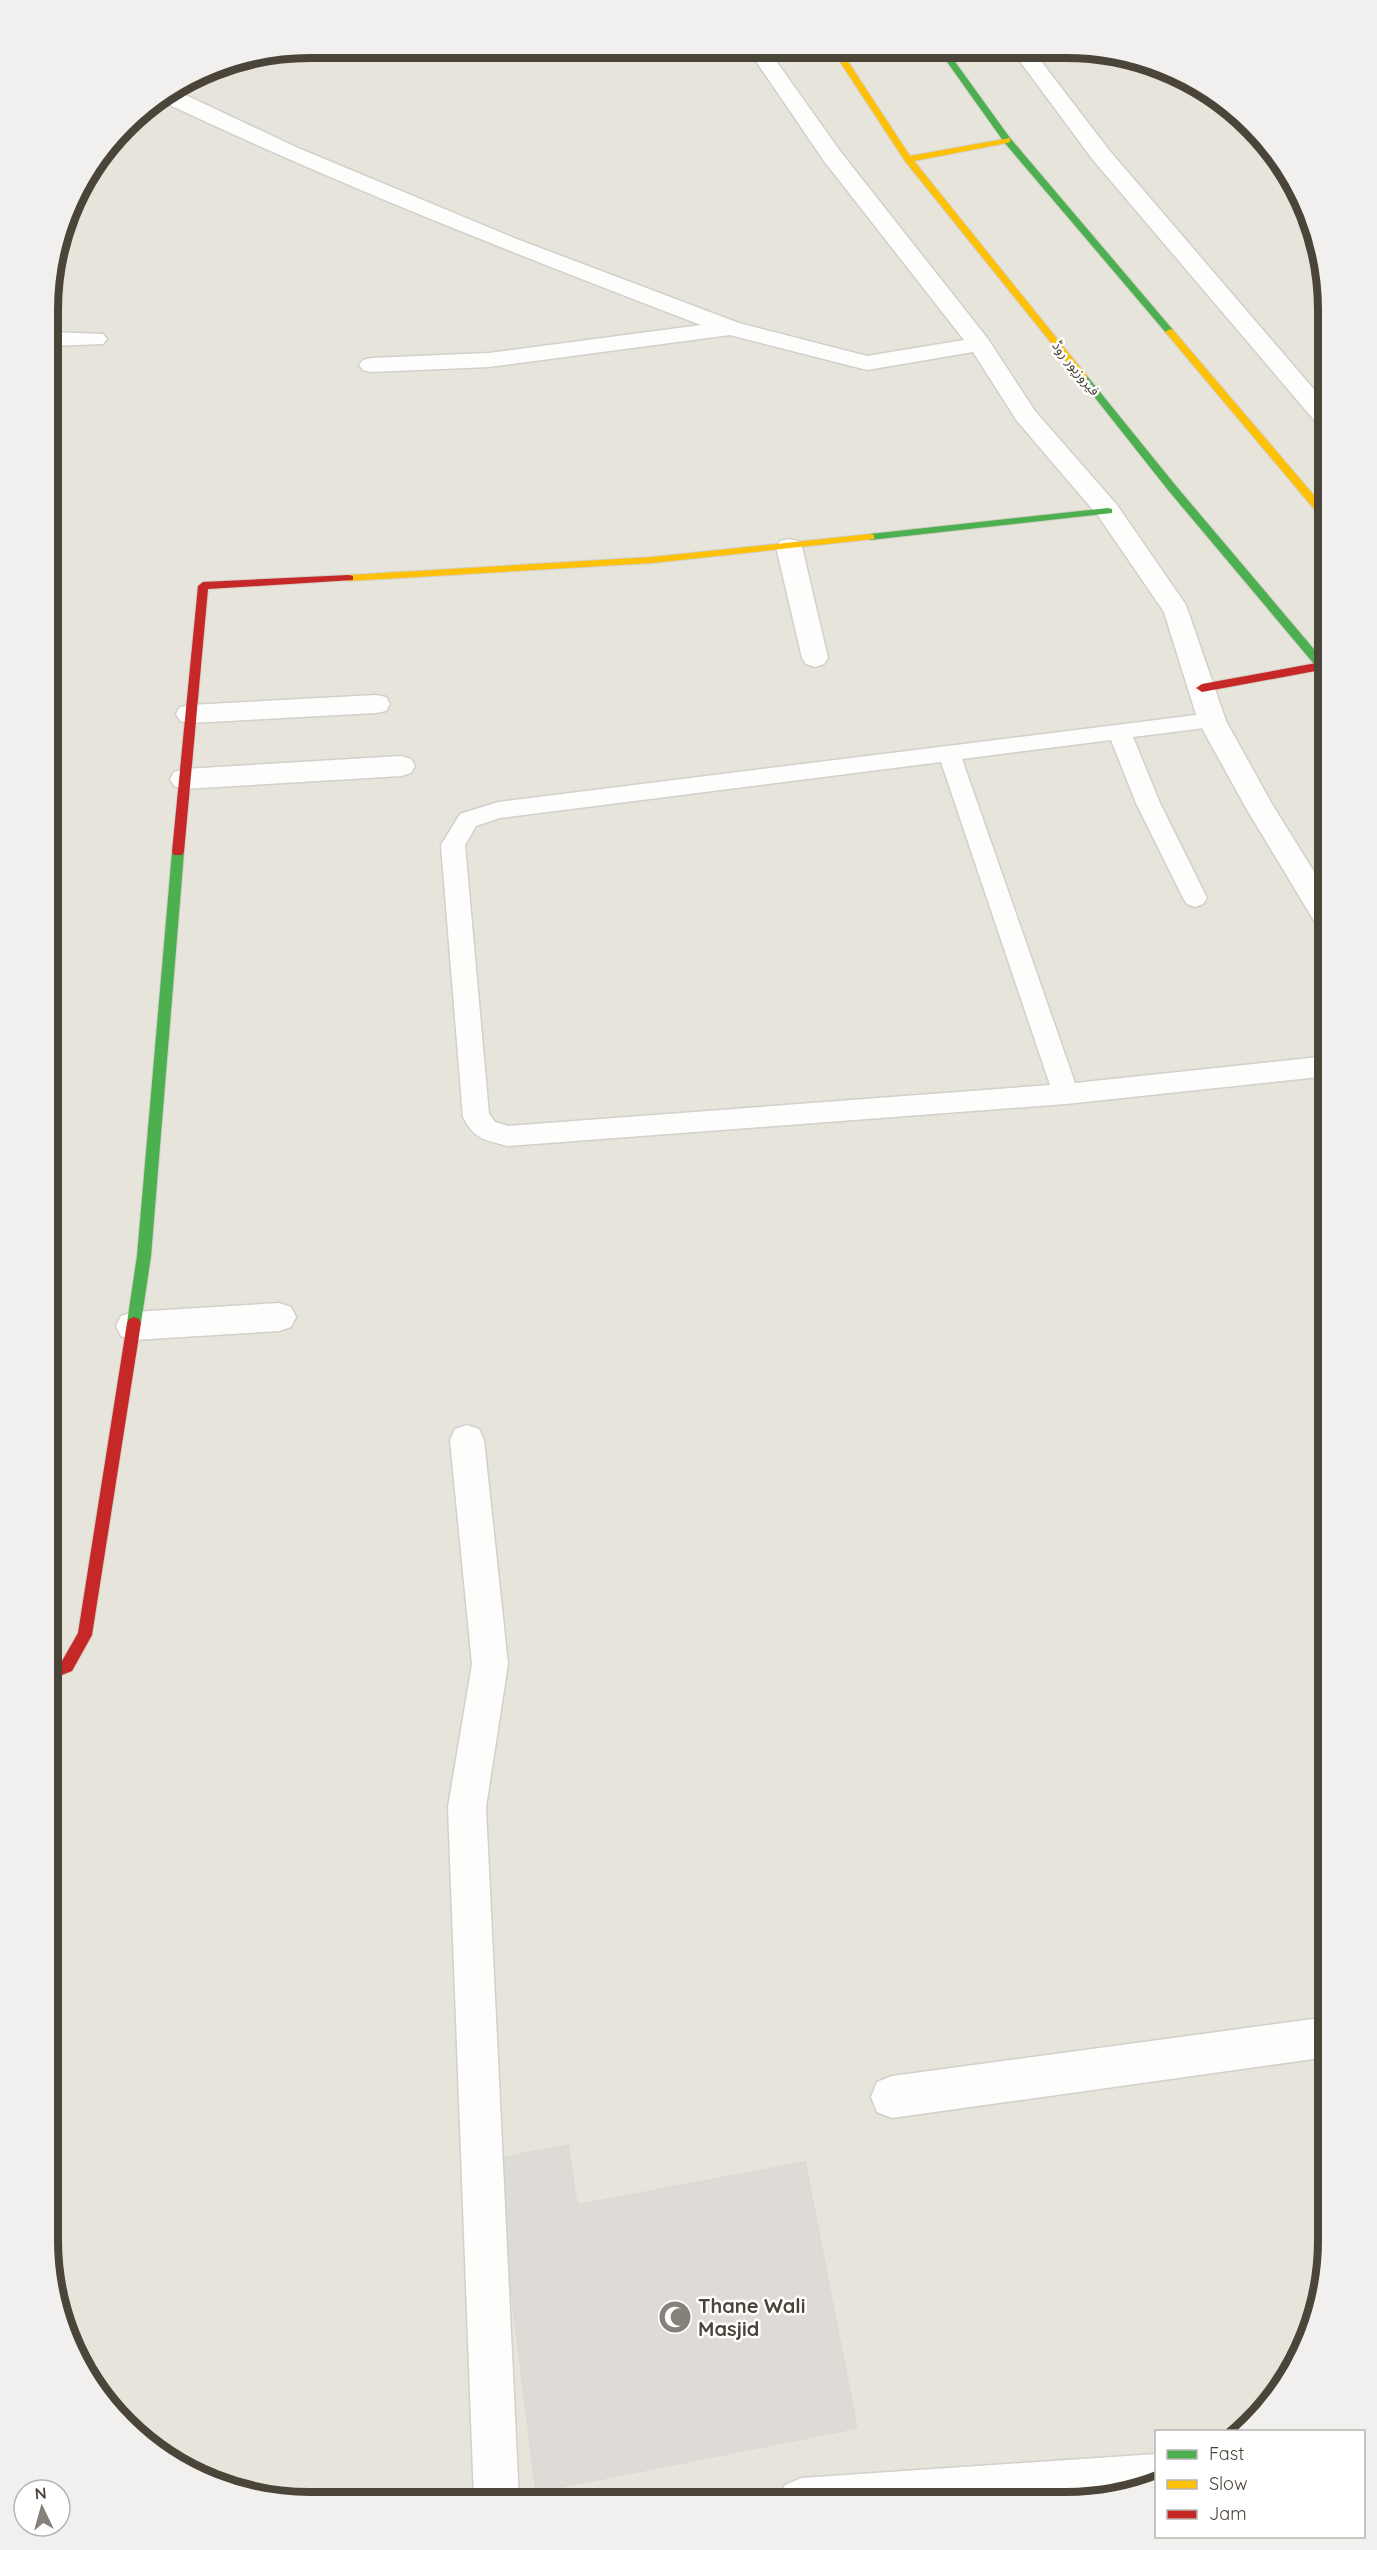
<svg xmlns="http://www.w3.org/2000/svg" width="1377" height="2550" font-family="Quicksand,'Noto Sans Arabic',sans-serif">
  <rect width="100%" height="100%" fill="#f4f2ee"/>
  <polygon fill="#e7e4dc" points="311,48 1117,53 1182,75 1239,113 1285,164 1315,226 1329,311 1328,2257 1309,2340 1275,2400 1243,2431 1156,2432 1156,2485 1151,2488 1066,2502 276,2500 210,2482 150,2448 92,2386 62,2324 48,2239 50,277 75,194 137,113 210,68"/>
  <polygon fill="#dedbd6" stroke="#dcd9d4" stroke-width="1.5" points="568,2145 577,2205 805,2162 857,2428 536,2492 495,2159"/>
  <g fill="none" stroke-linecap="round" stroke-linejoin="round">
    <g stroke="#d2d0cb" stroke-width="3">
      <path id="lane" d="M1212,713L1220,716L1223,721L1220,726L1133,737L1160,803L1207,898L1203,904L1195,907L1187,904L1183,898L1136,803L1111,740L962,759L1075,1083L1329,1056V1076L1066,1104L508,1146C485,1140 475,1140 463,1117L441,845L460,814L498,802ZM941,762L1050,1085L508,1126L495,1122L489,1114L465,845L476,826L500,818Z"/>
    </g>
    <g stroke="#d2d0cb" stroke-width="3">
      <g id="street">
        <path d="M749,51H769L840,151L988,339L1035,411L1117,505L1186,605L1226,721L1272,804L1329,896V932L1319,929L1246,808L1198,721L1164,612L1099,517L1017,421L973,352L867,370L730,335L489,367L371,372L363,370L359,365L363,360L371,358L489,353L701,325C518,255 336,184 159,100L175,90L298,148L514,238L739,323L867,356L964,340L824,161Z"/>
        <polygon points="1013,52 1034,52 1109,150 1329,407 1329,430 1320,427 1093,160"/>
        <polygon points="50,332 103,334 107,339 103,344 50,346"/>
        <polygon points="789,539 798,541 802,547 828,658 824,664 815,667 806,664 802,658 776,547 780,541"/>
        <polygon points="376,695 386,697 390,704 386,711 376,713 190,723 180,721 176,714 180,707 190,705"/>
        <polygon points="401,756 411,759 415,766 411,773 401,776 184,789 174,786 170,779 174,772 184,769"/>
        <polygon points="279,1303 291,1307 296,1317 291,1327 279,1331 133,1340 121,1336 116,1326 121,1316 133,1312"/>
        <polygon points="467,1425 479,1429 484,1440 508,1664 486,1807 519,2500 474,2500 448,1807 472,1664 450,1440 455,1429"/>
        <polygon points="1328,2017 1328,2057 892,2118 877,2112 871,2097 877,2082 892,2076"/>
        <polygon points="1156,2454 1156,2485 1151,2488 1066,2502 778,2501 785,2485 801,2478"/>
      </g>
    </g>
    <g stroke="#d3cfc5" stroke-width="2">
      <g id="fast">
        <polygon points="940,52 948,52 1010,138 1173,330 1173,334 1167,334 1004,142"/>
        <polygon points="1084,375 1087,376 1176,486 1329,667 1329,678 1325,677 1168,490 1081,380 1081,376"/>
        <polygon points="1108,508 1112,509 1112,513 870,540 865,537 870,534"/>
        <polygon points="178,848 184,852 151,1256 141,1323 139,1327 129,1327 127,1323 137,1256 172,852"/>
      </g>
    </g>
    <g stroke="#d3cfc5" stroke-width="2">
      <g id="slow">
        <polygon points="833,51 841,51 910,156 1010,138 1010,142 1007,143 914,161 1087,376 1087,380 1081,380 905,161"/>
        <polygon points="1170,329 1173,330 1329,513 1329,523 1325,522 1167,334 1165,332"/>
        <polygon points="870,534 874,535 874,539 652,563 349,581 344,578 349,575 652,557"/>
      </g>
    </g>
    <g stroke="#d3cfc5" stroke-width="2">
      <g id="jam">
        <polygon points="349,575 353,576 353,580 208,589 184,852 182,855 174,855 172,852 198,586 203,582"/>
        <polygon points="1322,662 1326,663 1326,669 1202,692 1196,688 1202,684"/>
        <polygon points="134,1317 139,1319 141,1323 92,1635 72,1671 49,1680 49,1666 62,1661 78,1633 127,1323 129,1319"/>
      </g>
    </g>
    <use href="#lane" fill="#fdfdfc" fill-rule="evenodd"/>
    <use href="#street" fill="#fdfdfc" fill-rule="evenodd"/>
    <use href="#fast" fill="#4caf50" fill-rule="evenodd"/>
    <use href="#slow" fill="#ffc107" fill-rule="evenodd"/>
    <use href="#jam" fill="#c62828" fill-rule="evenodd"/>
  </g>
  <defs>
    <g id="mosque-disc" transform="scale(1.725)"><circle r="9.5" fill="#868178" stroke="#fff"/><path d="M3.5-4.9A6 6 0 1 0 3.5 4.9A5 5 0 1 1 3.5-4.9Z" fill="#fff"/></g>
  </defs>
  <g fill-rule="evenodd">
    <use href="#mosque-disc" x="675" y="2317"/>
  </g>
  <g text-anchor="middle" stroke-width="5" stroke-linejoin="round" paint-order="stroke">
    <g font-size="14" fill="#4b4439" stroke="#fff">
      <text transform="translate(1076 368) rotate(51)" y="5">فیروزپور روڈ</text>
    </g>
    <g font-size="20" font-weight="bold" fill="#4b4439" stroke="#fff" text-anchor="start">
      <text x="698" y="2313">Thane Wali<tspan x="698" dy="23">Masjid</tspan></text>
    </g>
  </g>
  <path d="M0 0H1377V2550H0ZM310 58H1066A252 252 0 0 1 1318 310V2240A252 252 0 0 1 1066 2492H310A252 252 0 0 1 58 2240V310A252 252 0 0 1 310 58Z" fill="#f1f0ef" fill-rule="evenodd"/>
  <path fill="none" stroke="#4b4439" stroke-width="8" d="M310 58H1066A252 252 0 0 1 1318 310V2240A252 252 0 0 1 1066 2492H310A252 252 0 0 1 58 2240V310A252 252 0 0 1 310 58Z"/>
  <rect x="1155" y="2430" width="210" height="108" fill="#ffffff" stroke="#b7b4b0" stroke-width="1.5"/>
  <rect x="1167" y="2450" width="30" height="9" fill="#4caf50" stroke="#b7b4b0" stroke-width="1.5"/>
  <text x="1209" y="2460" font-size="18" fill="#4b4439">Fast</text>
  <rect x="1167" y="2480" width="30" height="9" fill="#ffc107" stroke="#b7b4b0" stroke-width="1.5"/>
  <text x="1209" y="2490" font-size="18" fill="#4b4439">Slow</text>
  <rect x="1167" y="2510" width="30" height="9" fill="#c62828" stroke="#b7b4b0" stroke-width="1.5"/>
  <text x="1209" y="2520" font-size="18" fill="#4b4439">Jam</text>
  <g transform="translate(42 2508) rotate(355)"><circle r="28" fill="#ffffff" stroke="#b7b4b0" stroke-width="1.5"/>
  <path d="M0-4.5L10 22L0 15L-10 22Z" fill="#868178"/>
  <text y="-9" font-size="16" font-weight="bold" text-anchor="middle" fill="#4b4439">N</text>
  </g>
</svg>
